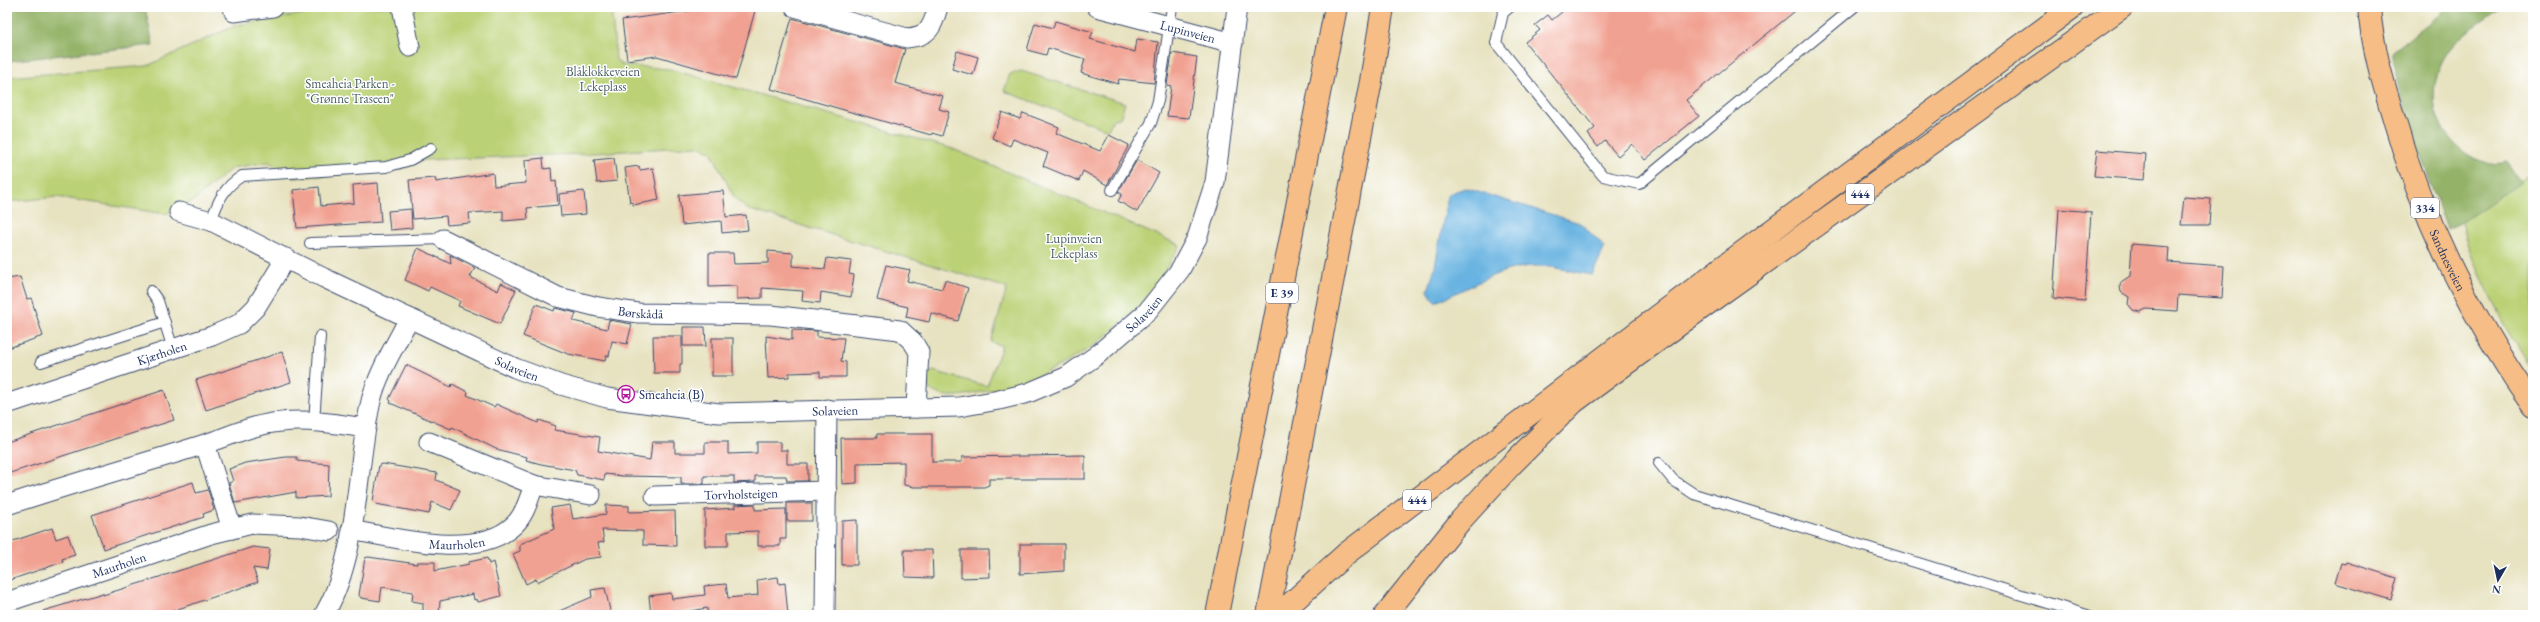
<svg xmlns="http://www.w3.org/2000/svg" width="2540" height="622" font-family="'EB Garamond',serif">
  <rect width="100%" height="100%" fill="#fff"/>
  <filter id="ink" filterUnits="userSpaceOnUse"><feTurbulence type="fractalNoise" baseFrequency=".025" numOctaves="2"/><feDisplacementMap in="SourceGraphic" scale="8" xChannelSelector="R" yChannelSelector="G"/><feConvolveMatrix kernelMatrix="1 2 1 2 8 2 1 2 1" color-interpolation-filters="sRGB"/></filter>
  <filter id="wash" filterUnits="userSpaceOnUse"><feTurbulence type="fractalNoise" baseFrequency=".012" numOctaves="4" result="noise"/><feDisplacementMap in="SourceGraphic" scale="16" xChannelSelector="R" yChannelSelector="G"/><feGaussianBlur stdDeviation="0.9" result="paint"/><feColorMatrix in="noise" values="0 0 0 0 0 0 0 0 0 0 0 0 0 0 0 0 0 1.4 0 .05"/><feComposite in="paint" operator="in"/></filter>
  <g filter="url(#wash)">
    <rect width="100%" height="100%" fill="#e7e2c0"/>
    <g fill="#bbd176" stroke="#6b806a">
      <path d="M345,7H611L616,60L622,65L669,69L953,149L1180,245C1171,259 1163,276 1153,289C1110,343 1049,380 982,392C962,395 946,401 929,389L926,374L933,371L987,386L1002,346L991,342L1007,288L747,209L735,199L711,151L698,146L580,154L424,160L400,169L294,178L269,162L232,168L192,202L166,214L57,197L7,202V77L147,66L236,25Z"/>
      <polygon points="1021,71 1125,103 1120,118 1113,119 1108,130 1004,91 1010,74"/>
      <path d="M2533,172V371C2505,325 2476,275 2462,222Z"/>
    </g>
    <g fill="#94b367" stroke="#587162">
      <polygon points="7,7 145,7 153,45 7,61"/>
      <path d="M2449,7H2501C2480,23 2453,38 2442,62C2435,76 2433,92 2435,107C2439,137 2475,171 2507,162L2521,182L2462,222L2447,229L2406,118L2392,52Z"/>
    </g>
    <path fill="#68b3e1" stroke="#4271a0" d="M1465,188L1580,223L1605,247L1592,275C1574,272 1551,265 1532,266C1497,268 1467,290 1435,302L1428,291L1435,267L1448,194Z"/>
    <g id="blocks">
      <g fill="#f1a191">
        <polygon points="718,7 756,7 736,79 657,56 627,60 622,20"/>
        <polygon points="1568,7 1800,7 1686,100 1699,116 1645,160 1632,144 1618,156 1605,141 1598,147 1588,134 1595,128 1525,42 1540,30 1535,25 1548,15 1552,20"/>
        <polygon points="792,18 905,49 895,83 943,96 939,109 949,112 942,136 932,133 931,135 771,89"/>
        <polygon points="1055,21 1093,32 1090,39 1135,52 1137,39 1158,42 1154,83 1119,79 1118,84 1081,73 1085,59 1048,48 1046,55 1027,50 1035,23 1053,28"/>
        <polygon points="957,51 978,57 973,75 952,69"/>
        <polygon points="1172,53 1197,57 1189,118 1167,116 1171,86 1167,85"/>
        <polygon points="1002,112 1020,119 1023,113 1059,127 1056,133 1100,151 1109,135 1129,145 1107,185 1083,171 1079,181 1043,166 1048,153 1013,139 1010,146 992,138"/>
        <polygon points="2097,150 2146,154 2144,180 2094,176"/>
        <polygon points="543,158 544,169 551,168 552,182 556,181 558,205 527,208 528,219 503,221 503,211 469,213 470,223 447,225 446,216 413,219 409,180 435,178 436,182 493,173 494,186 526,183 525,160"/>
        <polygon points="614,158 617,181 597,183 594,160"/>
        <polygon points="1137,160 1159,173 1137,212 1118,201 1122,194 1118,192"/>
        <polygon points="639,166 640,170 653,168 659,200 633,205 633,202 630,203 625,168"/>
        <polygon points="378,183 381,222 297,228 293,190 319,187 321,206 354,203 353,185"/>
        <polygon points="584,191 586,214 561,216 559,194"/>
        <polygon points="723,191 726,217 746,215 748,230 722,233 721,221 682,225 679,195"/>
        <polygon points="2184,197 2211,199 2209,225 2181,225"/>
        <polygon points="411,209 412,228 390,230 388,211"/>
        <polygon points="2059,209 2091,212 2085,301 2053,298"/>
        <polygon points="2132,244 2169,247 2168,262 2224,266 2222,298 2178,295 2177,311 2146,309 2140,312 2133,310 2128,304 2129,297 2121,292 2120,286 2121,282 2130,276"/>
        <polygon points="418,248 451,264 450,255 475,268 470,277 498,291 501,283 516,290 500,324 458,306 460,301 430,287 428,291 405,280"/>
        <polygon points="768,251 793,253 793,266 825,269 827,258 851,261 849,274 854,275 851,297 821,292 820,303 802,301 803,291 762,288 762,298 737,299 737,286 709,287 709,253 733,253 734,264 768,263"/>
        <polygon points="886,265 910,270 907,281 942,289 945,280 968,288 958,321 931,313 929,322 906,317 908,307 877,300"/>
        <polygon points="20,277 27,299 31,298 43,336 11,347 7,336 7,279"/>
        <polygon points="536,304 554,311 555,308 576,313 573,321 607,329 609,320 632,324 627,344 612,341 609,356 606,356 605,361 568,354 523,336"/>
        <polygon points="683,327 705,327 706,346 683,346"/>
        <polygon points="792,330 817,331 817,337 844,338 841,361 846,362 846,377 820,377 820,372 789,373 789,377 768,378 766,336 792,340"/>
        <polygon points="653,336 682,336 682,364 680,364 680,373 654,373"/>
        <rect x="712" y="338" width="21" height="38"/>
        <polygon points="282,352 291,382 206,410 196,380"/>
        <polygon points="406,365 451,387 452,384 468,392 467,395 494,407 496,404 538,423 539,420 556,426 554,430 600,437 598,451 650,460 652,442 675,442 675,453 705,453 705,442 728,442 728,454 757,453 757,442 780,442 780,450 787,450 787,464 808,464 808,481 787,481 786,476 755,476 755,482 734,483 734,476 704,476 704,484 681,484 681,477 622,476 605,474 604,480 577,475 575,470 541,464 526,460 527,457 496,449 452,427 451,429 390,403 391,401 389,399"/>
        <polygon points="164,390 174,420 7,474 7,442"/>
        <polygon points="877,434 932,434 932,462 962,462 962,457 1085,455 1085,479 989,479 989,485 984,487 914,487 904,485 904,462 857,463 857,483 842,484 841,438 877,438"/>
        <polygon points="286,457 297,457 297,461 329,464 328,496 296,498 296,492 235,503 229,483 233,481 229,469 245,463"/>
        <polygon points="383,464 437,473 436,480 460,490 451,510 432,502 429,514 376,504 373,501 379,465"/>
        <polygon points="193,482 196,493 208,490 214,510 203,514 204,517 104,549 92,515"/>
        <rect x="787" y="503" width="25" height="18"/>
        <polygon points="755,504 755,510 786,509 786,539 780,539 780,546 758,546 758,531 728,532 728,546 705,546 705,510 735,508 735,505"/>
        <polygon points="570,505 573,519 606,514 606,505 629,506 629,512 675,511 676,546 643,545 643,531 602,530 604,542 598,543 601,557 585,559 537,582 536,579 526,584 513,554 520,551 520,544 554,529 551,508"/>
        <polygon points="857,520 857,565 842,565 842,521"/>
        <polygon points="52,528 56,539 68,535 75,555 62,559 63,562 7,581 7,543"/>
        <polygon points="1020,544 1064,544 1064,571 1020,574"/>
        <polygon points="253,547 270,549 267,570 253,568 258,582 172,611 159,615 44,615 43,611 103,593 103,595"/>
        <polygon points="904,550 932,550 933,578 905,577"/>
        <polygon points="961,550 989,550 990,577 961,578"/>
        <polygon points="368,557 417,564 417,562 435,562 435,571 469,564 469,562 487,558 489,564 493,562 501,596 478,602 477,599 474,600 473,594 440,601 439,613 423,612 423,603 412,601 413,592 382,587 380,601 361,598 359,595 365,558"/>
        <polygon points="2346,562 2397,578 2391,600 2335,583 2341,563 2345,564"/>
        <polygon points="778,577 779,584 785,583 788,615 708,615 707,608 668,615 651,615 649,596 671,593 672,599 705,595 704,586 726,584 728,598 758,595 757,580"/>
        <polygon points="605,588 611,615 550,615 592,597 591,590"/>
      </g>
    </g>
  </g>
  <g filter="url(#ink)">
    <use href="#blocks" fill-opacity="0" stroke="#3a4a6d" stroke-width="1"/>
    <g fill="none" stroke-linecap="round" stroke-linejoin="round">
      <g stroke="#3a4a6d" stroke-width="12">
        <g id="lane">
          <polyline points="1510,7 1503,13 1496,43 1603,176 1639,184 1854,7"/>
          <polyline points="1112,190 1151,123 1158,101 1172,7"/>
          <path d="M211,221C218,201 224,187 242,176L386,167L410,160L431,148"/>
          <polyline points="310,243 443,239"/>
          <polyline points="151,291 158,301 173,349"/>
          <polyline points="41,362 165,322"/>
          <polyline points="314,422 320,336"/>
          <polyline points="1659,463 1673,480 1694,494 2087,615"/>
        </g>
      </g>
      <g stroke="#3a4a6d" stroke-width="21">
        <g id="street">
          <polyline points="233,7 234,12 273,7"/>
          <polyline points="402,7 410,47"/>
          <path d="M795,7L907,38C930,36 932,27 938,7"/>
          <path id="s1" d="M1097,7L1233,43"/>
          <path id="s2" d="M179,212L211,221L324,278L515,368L561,385L607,398L719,413L959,407L999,400L1028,393L1066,377L1097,355L1146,313L1180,270L1197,238L1215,182L1237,7"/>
          <path id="s3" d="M443,239L558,297L598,307L638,313L771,315L900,330L913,342L919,352L916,408"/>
          <path id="s4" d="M7,404L212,336L239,324L256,307L286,258"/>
          <polyline points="205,444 232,529"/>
          <polyline points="534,485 591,495"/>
          <path id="s5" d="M655,496L827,491"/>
          <path d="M7,505C73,483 139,465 205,444C230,436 254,424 281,422C309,419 338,424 366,428"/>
          <path id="s6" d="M351,530C395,538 478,560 514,525C525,515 529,498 534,485L429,442"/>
          <path id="s7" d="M7,602L211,534L252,524L300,526L329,531"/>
          <path d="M324,615C360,553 355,470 371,401C378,372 396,345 409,318"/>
          <polyline points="825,615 827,409"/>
        </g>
      </g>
      <g stroke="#3a4a6d" stroke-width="24">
        <g id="primary">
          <path id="s8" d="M2369,7C2372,46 2383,82 2394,119C2424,223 2471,317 2533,405"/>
        </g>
      </g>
      <g stroke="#3a4a6d" stroke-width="24">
        <g id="highway">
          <polyline points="1217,615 1336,7"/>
          <polyline points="1268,615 1371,81 1383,7"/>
          <polyline points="1278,615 1347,553 1724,266 2073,7"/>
          <polyline points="1385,615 1461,520 1511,465 1574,402 1718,296 2122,7"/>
        </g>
      </g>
      <use href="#lane" stroke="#fff" stroke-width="10"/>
      <use href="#street" stroke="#fff" stroke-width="19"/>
      <use href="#primary" stroke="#f6be86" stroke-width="22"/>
      <use href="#highway" stroke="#f6be86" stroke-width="22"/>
    </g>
  </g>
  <defs>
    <g id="bus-ring" transform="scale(0.9)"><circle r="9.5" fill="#fff" stroke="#b5179e" stroke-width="1.5"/><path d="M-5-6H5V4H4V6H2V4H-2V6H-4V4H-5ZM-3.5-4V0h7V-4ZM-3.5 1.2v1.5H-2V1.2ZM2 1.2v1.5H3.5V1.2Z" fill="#b5179e"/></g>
  </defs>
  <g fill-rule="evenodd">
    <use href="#bus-ring" x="626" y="394"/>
  </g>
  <g text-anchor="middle" stroke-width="3" stroke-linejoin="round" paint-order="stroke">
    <g fill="#fff" stroke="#5f6d8e" stroke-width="1">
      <rect x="1846" y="184" width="28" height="20" rx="3"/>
      <rect x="2411" y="198" width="28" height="20" rx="3"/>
      <rect x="1266" y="283" width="32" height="20" rx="3"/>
      <rect x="1403" y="490" width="28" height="20" rx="3"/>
    </g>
    <g font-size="12" font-weight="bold" fill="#1b2f5e">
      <text x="1860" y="198">444</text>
      <text x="2425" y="212">334</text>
      <text x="1282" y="297">E 39</text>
      <text x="1417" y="504">444</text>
    </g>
    <g font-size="13" fill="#1b2f5e" stroke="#fff">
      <text dy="5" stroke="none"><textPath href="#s1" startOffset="94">Lupinveien</textPath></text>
      <text dy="5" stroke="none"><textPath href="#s8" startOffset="266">Sandnesveien</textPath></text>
      <text dy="5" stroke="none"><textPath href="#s3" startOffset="213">Børskådå</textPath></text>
      <text dy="5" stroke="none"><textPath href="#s2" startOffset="1033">Solaveien</textPath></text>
      <text dy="5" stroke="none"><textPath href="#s4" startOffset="163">Kjærholen</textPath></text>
      <text dy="5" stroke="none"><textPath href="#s2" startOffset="373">Solaveien</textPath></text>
      <text dy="5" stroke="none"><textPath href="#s2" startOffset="697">Solaveien</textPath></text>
      <text dy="5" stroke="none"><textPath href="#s5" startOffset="86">Torvholsteigen</textPath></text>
      <text dy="5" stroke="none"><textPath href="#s6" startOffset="107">Maurholen</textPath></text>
      <text dy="5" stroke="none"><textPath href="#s7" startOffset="118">Maurholen</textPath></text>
    </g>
    <g font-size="13" fill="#4b6065" stroke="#fff">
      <text x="603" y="76">Blåklokkeveien<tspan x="603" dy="15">Lekeplass</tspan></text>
      <text x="350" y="88">Smeaheia Parken -<tspan x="350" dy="15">"Grønne Traseen"</tspan></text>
      <text x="1074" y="243">Lupinveien<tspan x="1074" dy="15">Lekeplass</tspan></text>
    </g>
    <g font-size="13" fill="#1b2f5e" stroke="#fff" text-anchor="start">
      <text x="639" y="399">Smeaheia (B)</text>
    </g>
  </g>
  <rect width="2540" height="622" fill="none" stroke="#fff" stroke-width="24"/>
  <g transform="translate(2498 580) rotate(189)" stroke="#ffffff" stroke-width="3" paint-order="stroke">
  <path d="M0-3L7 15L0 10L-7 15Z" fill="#1b2f5e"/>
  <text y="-6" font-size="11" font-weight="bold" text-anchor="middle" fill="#1b2f5e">N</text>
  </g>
</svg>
